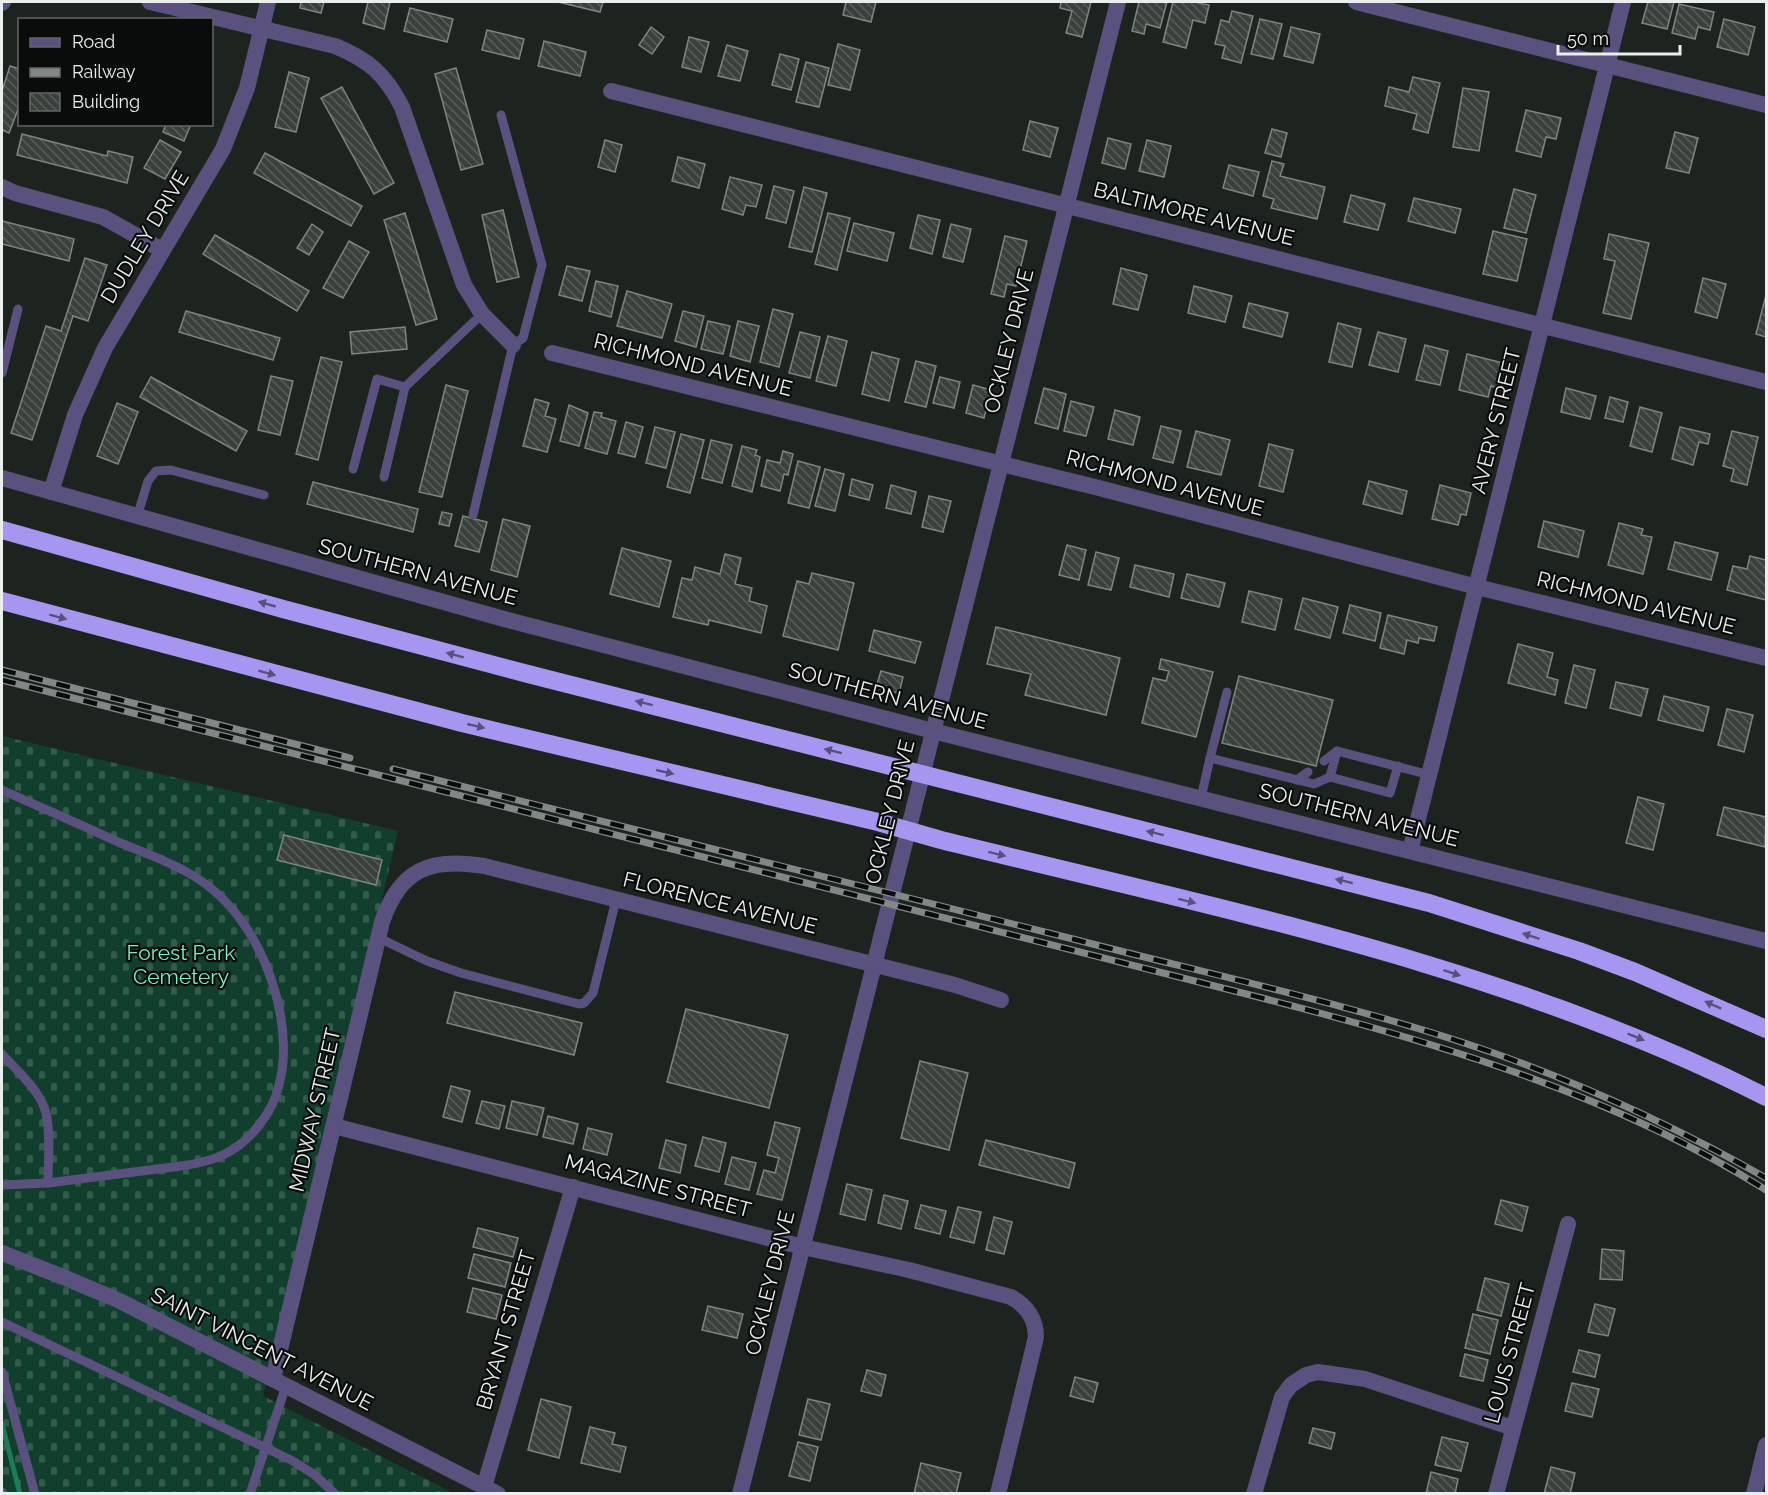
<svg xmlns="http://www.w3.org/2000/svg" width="1768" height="1495" font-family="Raleway,sans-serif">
  <defs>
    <pattern id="cemetery-stones" width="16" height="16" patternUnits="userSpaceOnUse" patternTransform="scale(1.5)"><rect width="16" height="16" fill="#123f2d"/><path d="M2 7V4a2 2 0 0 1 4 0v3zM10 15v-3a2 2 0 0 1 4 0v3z" fill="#355b4c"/></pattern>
    <pattern id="building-back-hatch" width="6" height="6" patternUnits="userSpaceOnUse" patternTransform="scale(1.5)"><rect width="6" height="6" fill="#3a413d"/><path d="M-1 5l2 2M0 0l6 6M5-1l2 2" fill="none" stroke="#575d59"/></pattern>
  </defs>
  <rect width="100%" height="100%" fill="#1d2420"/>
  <polygon fill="url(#cemetery-stones)" points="2,736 398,831 263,1396 453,1493 2,1494"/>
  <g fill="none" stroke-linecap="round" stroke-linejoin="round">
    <polyline stroke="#1c7b58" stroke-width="5" points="2,1424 20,1494"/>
  </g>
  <g fill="url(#building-back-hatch)" stroke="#7d8581" stroke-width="1.5">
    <polygon points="301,2 324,2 321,13 300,8"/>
    <polygon points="368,2 390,2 384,29 363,23"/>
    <polygon points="558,2 603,2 600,12"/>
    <polygon points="846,2 876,2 871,22 843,15"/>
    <polygon points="1061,2 1091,2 1082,37 1066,33 1072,11 1060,8"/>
    <polygon points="1139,2 1167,2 1160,28 1146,24 1144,34 1132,31"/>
    <polygon points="1173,2 1194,2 1209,5 1205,23 1193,20 1186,48 1163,42"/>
    <polygon points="1648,2 1674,2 1667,29 1642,23"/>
    <polygon points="1679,4 1714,12 1710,30 1698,27 1695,39 1672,33"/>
    <polygon points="410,8 453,19 447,42 404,31"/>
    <polygon points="1232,11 1253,16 1241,63 1222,58 1225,46 1215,44 1221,20 1229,22"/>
    <polygon points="1260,19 1282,24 1273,59 1251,54"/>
    <polygon points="1724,19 1755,27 1748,55 1717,47"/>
    <polygon points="651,27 664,37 652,54 639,45"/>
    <polygon points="1291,27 1320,34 1313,63 1284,56"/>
    <polygon points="487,30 524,39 519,59 482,50"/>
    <polygon points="689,37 709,42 701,72 682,67"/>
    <polygon points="544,41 586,52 580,76 538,66"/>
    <polygon points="838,44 860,50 850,90 828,85"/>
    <polygon points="727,45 748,51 740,81 718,76"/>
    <polygon points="780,54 799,59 791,90 772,85"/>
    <polygon points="806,62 829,68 819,107 796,102"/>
    <polygon points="10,66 20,69 20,104 9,133 2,130 2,91"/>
    <polygon points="456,68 483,164 461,170 435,74"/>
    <polygon points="289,72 309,78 296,132 275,127"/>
    <polygon points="1413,77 1440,83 1428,133 1413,129 1417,114 1385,106 1389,87 1409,92"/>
    <polygon points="342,87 394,183 374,194 321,98"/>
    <polygon points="1463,88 1489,92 1479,151 1453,147"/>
    <polygon points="1526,110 1561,118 1556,139 1546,137 1541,157 1516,151"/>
    <polygon points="1030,121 1058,128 1050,157 1023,150"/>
    <polygon points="166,124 191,124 184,141 163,132"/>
    <polygon points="1272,129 1287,133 1281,157 1265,153"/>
    <polygon points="1675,132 1698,138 1689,173 1666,168"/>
    <polygon points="22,134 107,156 108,151 133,157 127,183 17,155"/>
    <polygon points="1108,138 1131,144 1125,169 1102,163"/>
    <polygon points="160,140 181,152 165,179 144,168"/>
    <polygon points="605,140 622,145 615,172 598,167"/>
    <polygon points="1147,140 1171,146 1164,177 1139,171"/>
    <polygon points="265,153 362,206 351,226 254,173"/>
    <polygon points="678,157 705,164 699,188 672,181"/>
    <polygon points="1272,161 1284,164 1280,176 1325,187 1317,219 1271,208 1274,199 1263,196"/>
    <polygon points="1229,165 1259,172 1253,196 1223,188"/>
    <polygon points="730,177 762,185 756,207 746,205 743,215 722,209"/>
    <polygon points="774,186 794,191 786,223 766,218"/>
    <polygon points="804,187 827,193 812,252 789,247"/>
    <polygon points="1514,189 1536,195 1526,233 1504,228"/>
    <polygon points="1351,195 1385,204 1378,230 1344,222"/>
    <polygon points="1414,198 1461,209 1455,233 1408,221"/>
    <polygon points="503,210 519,277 497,282 482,215"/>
    <polygon points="405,213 437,319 416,325 384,220"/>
    <polygon points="828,213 850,218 837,270 815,264"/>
    <polygon points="918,215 940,220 932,254 910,248"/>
    <polygon points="2,221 74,239 69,261 2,244"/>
    <polygon points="854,223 894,233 887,261 847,251"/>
    <polygon points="312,224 323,232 309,255 297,248"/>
    <polygon points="951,224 971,229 963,262 943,257"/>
    <polygon points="1493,231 1527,239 1517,281 1483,274"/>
    <polygon points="1609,234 1649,243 1631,319 1603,313 1615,261 1604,259"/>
    <polygon points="215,235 309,291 297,311 203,254"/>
    <polygon points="1005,236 1027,241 1016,286 1007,284 1004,297 991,294"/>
    <polygon points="349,241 369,252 343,298 323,288"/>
    <polygon points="85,258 107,265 88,321 73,316 32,440 11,433 46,326 61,331"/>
    <polygon points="567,266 590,271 582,301 559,295"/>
    <polygon points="1121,268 1147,275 1138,310 1113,304"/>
    <polygon points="1703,278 1726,284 1717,318 1695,312"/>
    <polygon points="596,281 618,286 611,317 589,311"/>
    <polygon points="1194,286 1232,296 1225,322 1188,313"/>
    <polygon points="627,291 672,304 662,338 617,326"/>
    <polygon points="1766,295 1766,337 1756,334"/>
    <polygon points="1249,303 1288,313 1282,337 1243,327"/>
    <polygon points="773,309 793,314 779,367 760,362"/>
    <polygon points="186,311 280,338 273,360 179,332"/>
    <polygon points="683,311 704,316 696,347 675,341"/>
    <polygon points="708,321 730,326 723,354 701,349"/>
    <polygon points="738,321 759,326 750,362 730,356"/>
    <polygon points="1338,323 1361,329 1352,367 1329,362"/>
    <polygon points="405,327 407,349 352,354 350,332"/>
    <polygon points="800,332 820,337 810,378 789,373"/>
    <polygon points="1378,332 1406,339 1398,372 1369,365"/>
    <polygon points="828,336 847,341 836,386 816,381"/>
    <polygon points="1425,345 1448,351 1440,385 1416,380"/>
    <polygon points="872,352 899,359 889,401 862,394"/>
    <polygon points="1467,354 1503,363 1497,388 1491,386 1488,397 1459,390"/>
    <polygon points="321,357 342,362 318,460 296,454"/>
    <polygon points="916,361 936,366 926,407 905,402"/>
    <polygon points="271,376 293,381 280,435 258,430"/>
    <polygon points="151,377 247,431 236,451 140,397"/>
    <polygon points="940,377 960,382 954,408 933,403"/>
    <polygon points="446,385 468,391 442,497 419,492"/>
    <polygon points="973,385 991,390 984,418 966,413"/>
    <polygon points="1044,388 1066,394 1058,429 1035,423"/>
    <polygon points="1566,388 1596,396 1590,419 1561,412"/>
    <polygon points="1610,397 1628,402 1623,422 1605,418"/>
    <polygon points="535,399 549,403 545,416 556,419 547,452 523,446"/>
    <polygon points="1071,401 1094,407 1086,436 1064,431"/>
    <polygon points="117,403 138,412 118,464 97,456"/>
    <polygon points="569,405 588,413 579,446 560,441"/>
    <polygon points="1640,407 1662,413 1652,452 1630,446"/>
    <polygon points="1115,410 1140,417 1133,445 1108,439"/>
    <polygon points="594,412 602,413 601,417 616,421 607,454 585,448"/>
    <polygon points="626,422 643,427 635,457 618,453"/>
    <polygon points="1161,426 1181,431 1173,463 1153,458"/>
    <polygon points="655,427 675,432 666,468 646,463"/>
    <polygon points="1680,427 1710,434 1708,444 1699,442 1693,465 1672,459"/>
    <polygon points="1196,431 1230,440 1221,475 1187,467"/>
    <polygon points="1732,431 1758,437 1747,485 1731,481 1734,469 1723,466"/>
    <polygon points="681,434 704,440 690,493 667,487"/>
    <polygon points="711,440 732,445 722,483 702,478"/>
    <polygon points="1269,444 1293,450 1283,492 1259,486"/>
    <polygon points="742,446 757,450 755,455 760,457 752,492 732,486"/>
    <polygon points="783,451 793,454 788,475 784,474 780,491 761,486 767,460 780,463"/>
    <polygon points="798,461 820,467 809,508 788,503"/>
    <polygon points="825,469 844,474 835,511 815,506"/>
    <polygon points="852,479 873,485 869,500 849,495"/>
    <polygon points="1369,481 1407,491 1402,514 1363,504"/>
    <polygon points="313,482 418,509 413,532 307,504"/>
    <polygon points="891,485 916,492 911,514 886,508"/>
    <polygon points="1440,485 1471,493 1466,515 1461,514 1458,525 1432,519"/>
    <polygon points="929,496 951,501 943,532 922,527"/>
    <polygon points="442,512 452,514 449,526 439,524"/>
    <polygon points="463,516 487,522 479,552 455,546"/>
    <polygon points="503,519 530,526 517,577 491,570"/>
    <polygon points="1544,521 1584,531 1578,557 1538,547"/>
    <polygon points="1619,523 1643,529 1641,535 1652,537 1643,574 1608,565"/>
    <polygon points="1675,542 1718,553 1711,580 1668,569"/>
    <polygon points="1067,545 1086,550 1079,580 1059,575"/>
    <polygon points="622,548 671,561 659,607 610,594"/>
    <polygon points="1096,552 1119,558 1111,590 1088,585"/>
    <polygon points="725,554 741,558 735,584 752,588 749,601 767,606 761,633 709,620 708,625 673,617 682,578 692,580 695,567 720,574"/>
    <polygon points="1750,556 1766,560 1766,600 1727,590 1733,566 1747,569"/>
    <polygon points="1135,565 1174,574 1169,597 1130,587"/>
    <polygon points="812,573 854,583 838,650 783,636 797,581 809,584"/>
    <polygon points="1187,574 1225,583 1219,607 1181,598"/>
    <polygon points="1249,591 1282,599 1275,630 1242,622"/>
    <polygon points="1303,598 1338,607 1330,638 1295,629"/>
    <polygon points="1350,605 1381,613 1375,641 1343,633"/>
    <polygon points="1388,615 1437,627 1434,641 1419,638 1418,643 1407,640 1404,654 1380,648"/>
    <polygon points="996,627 1120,658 1106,715 1025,695 1031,674 987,664"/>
    <polygon points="874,630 921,642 915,663 869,651"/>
    <polygon points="1518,644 1553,653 1547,677 1558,680 1555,695 1508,683"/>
    <polygon points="1161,659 1213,672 1196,737 1142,723 1153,678 1166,681 1169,671 1159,669"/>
    <polygon points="1574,665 1595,670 1586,708 1565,703"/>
    <polygon points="881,671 903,677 899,693 876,688"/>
    <polygon points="1239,676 1333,700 1316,766 1222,743"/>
    <polygon points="1616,682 1648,689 1641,716 1610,708"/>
    <polygon points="1664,696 1709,707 1703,731 1658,720"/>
    <polygon points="1727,709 1753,715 1744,752 1718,745"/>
    <polygon points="1638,797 1664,804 1653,850 1626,843"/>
    <polygon points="1724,807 1766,817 1765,847 1717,835"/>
    <polygon points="284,835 382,860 376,885 277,860"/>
    <polygon points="455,992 582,1023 574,1055 447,1023"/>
    <polygon points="686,1009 788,1035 769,1108 667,1082"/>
    <polygon points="920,1061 968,1073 949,1150 901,1138"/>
    <polygon points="451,1086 470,1091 462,1122 443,1117"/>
    <polygon points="482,1101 505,1106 499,1129 476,1123"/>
    <polygon points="512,1101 544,1108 537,1135 506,1128"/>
    <polygon points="548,1116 578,1124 573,1144 543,1137"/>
    <polygon points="775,1122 800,1128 782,1200 757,1194 764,1170 775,1173 779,1158 767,1155"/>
    <polygon points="588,1128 612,1134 607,1155 583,1149"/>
    <polygon points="703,1137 726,1143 719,1172 695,1166"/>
    <polygon points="666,1140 686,1145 680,1173 659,1168"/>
    <polygon points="986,1140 1075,1163 1069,1188 979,1165"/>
    <polygon points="732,1157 756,1163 749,1190 725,1184"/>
    <polygon points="847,1184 872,1190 865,1220 840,1214"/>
    <polygon points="884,1195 908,1201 901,1229 878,1223"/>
    <polygon points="1501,1200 1528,1207 1522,1231 1495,1224"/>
    <polygon points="921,1205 946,1211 940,1234 915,1228"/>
    <polygon points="958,1207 981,1212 974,1243 950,1237"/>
    <polygon points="994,1217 1012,1222 1004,1254 986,1250"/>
    <polygon points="478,1228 518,1238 513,1257 473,1247"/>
    <polygon points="1602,1249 1624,1251 1622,1280 1600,1279"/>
    <polygon points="474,1254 511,1263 505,1287 468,1278"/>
    <polygon points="1485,1278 1509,1284 1501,1316 1477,1310"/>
    <polygon points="473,1288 502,1295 496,1319 467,1312"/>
    <polygon points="1595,1304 1615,1309 1608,1336 1588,1332"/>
    <polygon points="708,1306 743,1314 737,1338 702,1330"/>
    <polygon points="1473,1314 1498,1320 1490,1354 1465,1348"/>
    <polygon points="1579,1350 1600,1355 1595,1377 1573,1372"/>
    <polygon points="1465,1354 1488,1360 1483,1381 1460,1376"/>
    <polygon points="867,1370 886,1375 881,1396 861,1391"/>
    <polygon points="1075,1377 1098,1383 1093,1402 1070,1396"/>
    <polygon points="1572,1383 1599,1389 1592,1417 1565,1411"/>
    <polygon points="541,1399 571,1407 559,1458 528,1450"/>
    <polygon points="808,1399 830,1404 821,1440 799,1435"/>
    <polygon points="590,1427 615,1433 612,1444 626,1447 620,1472 581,1463"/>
    <polygon points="1313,1428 1335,1433 1331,1449 1309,1443"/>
    <polygon points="1442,1437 1468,1443 1461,1471 1435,1465"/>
    <polygon points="798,1442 818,1447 810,1481 789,1476"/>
    <polygon points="921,1463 961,1473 956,1494 914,1494"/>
    <polygon points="1551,1467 1575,1473 1570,1494 1544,1494"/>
    <polygon points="1431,1472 1458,1479 1455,1494 1426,1494"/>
  </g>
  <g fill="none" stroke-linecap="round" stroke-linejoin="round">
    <g stroke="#5a517e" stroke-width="9">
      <polyline points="2,373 18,309"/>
      <polyline points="353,469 377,379 405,387 482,314"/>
      <polyline points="384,477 405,387"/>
      <polyline points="473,515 513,345 523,338 542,265 501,115"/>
      <polyline points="137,517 148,481 156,471 171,470 264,495"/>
      <polyline points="1210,758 1227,692"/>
      <polyline points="1324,761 1337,751 1430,775"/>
      <polyline points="1330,777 1337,751"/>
      <polyline points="1297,780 1308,772"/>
      <path d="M2,790C40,807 79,824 118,842C142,852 169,861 192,875C236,901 263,947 276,995C284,1025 287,1054 279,1085C273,1112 250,1142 225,1154C211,1161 196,1164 181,1166L48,1183L2,1185"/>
      <polyline points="1201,798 1210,758 1314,784 1330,777 1390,793 1398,766"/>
      <polyline points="379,938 427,961 461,973 579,1004 584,1003 593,993 616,900"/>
      <path d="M2,1054C17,1071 40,1090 46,1113C51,1135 48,1160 48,1183"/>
      <polyline points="2,1322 291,1460 315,1475 335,1494"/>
      <polyline points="2,1372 35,1494"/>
      <polyline points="2,1492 2,1494"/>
      <polyline points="250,1494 286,1386"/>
    </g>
    <g stroke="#5a517e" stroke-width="16">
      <path d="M150,2L335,46C369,60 385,74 402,107L464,285L482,314L513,345"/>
      <polyline points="1356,2 1766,105"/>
      <polyline points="2,3 3,2"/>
      <polyline points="611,91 1766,382"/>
      <polyline points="2,187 15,193 103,217 162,250"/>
      <polyline points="552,353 1099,488 1477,587 1766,658"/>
      <polyline points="51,492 75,415 105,348 223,149 247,88 268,2"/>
      <polyline points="1410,851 1623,2"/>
      <path d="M334,1126L803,1247L909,1270L1011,1297C1027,1306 1036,1319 1036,1337L998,1494"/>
      <path d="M273,1379L382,922C400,869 431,857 484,866L955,985L1001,1000"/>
      <polyline points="484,1487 573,1187"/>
      <polyline points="1254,1494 1282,1397 1291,1385 1306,1375 1318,1372 1332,1374 1365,1379 1513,1428"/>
      <polyline points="1496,1494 1568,1224"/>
      <polyline points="1754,1494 1766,1445"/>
    </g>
    <g stroke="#5a517e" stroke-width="16">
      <polyline points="2,478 504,619 933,731 1766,941"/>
      <polyline points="2,1253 63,1277 120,1301 498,1494"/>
      <polyline points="740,1494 1118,2"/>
    </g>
    <g stroke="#a795ef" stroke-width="18">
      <polyline points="2,530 283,609 528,674 1429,903 1579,951 1635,972 1766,1029"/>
      <path d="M2,601L462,723L878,822L941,840C1220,909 1508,966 1766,1097"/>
    </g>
    <g stroke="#828885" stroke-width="7">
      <g id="rail">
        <polyline points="2,670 350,758"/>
        <path d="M2,680L1266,999C1438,1043 1615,1095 1766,1190"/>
        <path d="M393,769C620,826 846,882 1073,939C1212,975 1355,1005 1491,1052C1587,1086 1678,1128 1766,1178"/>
      </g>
    </g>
    <use href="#rail" stroke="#090c0b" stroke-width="4.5" stroke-dasharray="14" stroke-linecap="butt"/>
  </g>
  <defs><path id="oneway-solid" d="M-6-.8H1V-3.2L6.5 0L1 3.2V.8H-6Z" transform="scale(1.5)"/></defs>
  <g fill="#58507d">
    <use href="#oneway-solid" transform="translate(267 604) rotate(-164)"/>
    <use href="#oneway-solid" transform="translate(58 617) rotate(15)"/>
    <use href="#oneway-solid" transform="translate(455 655) rotate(-165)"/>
    <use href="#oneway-solid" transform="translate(267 673) rotate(15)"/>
    <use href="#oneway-solid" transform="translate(644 703) rotate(-166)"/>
    <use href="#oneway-solid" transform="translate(476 726) rotate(13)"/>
    <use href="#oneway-solid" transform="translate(833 751) rotate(-166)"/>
    <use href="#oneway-solid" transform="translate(665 772) rotate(13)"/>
    <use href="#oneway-solid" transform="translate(1155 833) rotate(-166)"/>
    <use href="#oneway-solid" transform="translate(997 854) rotate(14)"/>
    <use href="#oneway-solid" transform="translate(1344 881) rotate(-166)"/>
    <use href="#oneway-solid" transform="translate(1187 901) rotate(14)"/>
    <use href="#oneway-solid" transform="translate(1531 936) rotate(-162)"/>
    <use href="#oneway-solid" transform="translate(1452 973) rotate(18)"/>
    <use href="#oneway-solid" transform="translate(1713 1005) rotate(-156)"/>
    <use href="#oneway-solid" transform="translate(1636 1037) rotate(22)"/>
  </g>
  <g text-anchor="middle" stroke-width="4.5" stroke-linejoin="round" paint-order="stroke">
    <g font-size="21" fill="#eaeeec" stroke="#090c0b">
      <text transform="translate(1194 214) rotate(14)" y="7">BALTIMORE AVENUE</text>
      <text transform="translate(145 237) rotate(-59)" y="7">DUDLEY DRIVE</text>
      <text transform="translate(1009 341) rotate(-76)" y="7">OCKLEY DRIVE</text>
      <text transform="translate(693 365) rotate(14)" y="7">RICHMOND AVENUE</text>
      <text transform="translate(1496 421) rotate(-76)" y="7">AVERY STREET</text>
      <text transform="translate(1165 483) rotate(15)" y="7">RICHMOND AVENUE</text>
      <text transform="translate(418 572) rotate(15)" y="7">SOUTHERN AVENUE</text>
      <text transform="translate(1636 603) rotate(14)" y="7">RICHMOND AVENUE</text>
      <text transform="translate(888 696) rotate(15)" y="7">SOUTHERN AVENUE</text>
      <text transform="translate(890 812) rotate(-76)" y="7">OCKLEY DRIVE</text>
      <text transform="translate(1359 815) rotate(14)" y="7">SOUTHERN AVENUE</text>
      <text transform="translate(720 903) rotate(14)" y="7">FLORENCE AVENUE</text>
      <text transform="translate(315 1110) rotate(-77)" y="7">MIDWAY STREET</text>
      <text transform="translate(658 1186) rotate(15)" y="7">MAGAZINE STREET</text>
      <text transform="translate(770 1283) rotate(-76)" y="7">OCKLEY DRIVE</text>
      <text transform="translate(506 1330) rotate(-74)" y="7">BRYANT STREET</text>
      <text transform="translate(262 1349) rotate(27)" y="7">SAINT VINCENT AVENUE</text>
      <text transform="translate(1510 1353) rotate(-75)" y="7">LOUIS STREET</text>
    </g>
    <g font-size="21" fill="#7bf2bf" stroke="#090c0b">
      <text x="181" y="960">Forest Park<tspan x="181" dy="24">Cemetery</tspan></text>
    </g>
  </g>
  <rect width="1768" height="1495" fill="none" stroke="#eaeeec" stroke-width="6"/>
  <rect x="18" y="18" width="195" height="108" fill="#090c0b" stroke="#636665" stroke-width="1.5"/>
  <rect x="30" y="38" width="30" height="9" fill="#5a517e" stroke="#636665" stroke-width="1.5"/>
  <text x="72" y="48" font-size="18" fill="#eaeeec">Road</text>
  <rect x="30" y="68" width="30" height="9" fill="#828885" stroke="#636665" stroke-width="1.5"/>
  <text x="72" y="78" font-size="18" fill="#eaeeec">Railway</text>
  <rect x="30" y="93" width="30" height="18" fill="url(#building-back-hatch)" stroke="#636665" stroke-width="1.5"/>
  <text x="72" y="108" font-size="18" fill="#eaeeec">Building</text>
  <path d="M1558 45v9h122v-9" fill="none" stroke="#eaeeec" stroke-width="3"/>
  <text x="1567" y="45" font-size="18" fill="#eaeeec" stroke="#090c0b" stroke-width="4.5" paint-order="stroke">50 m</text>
</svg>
